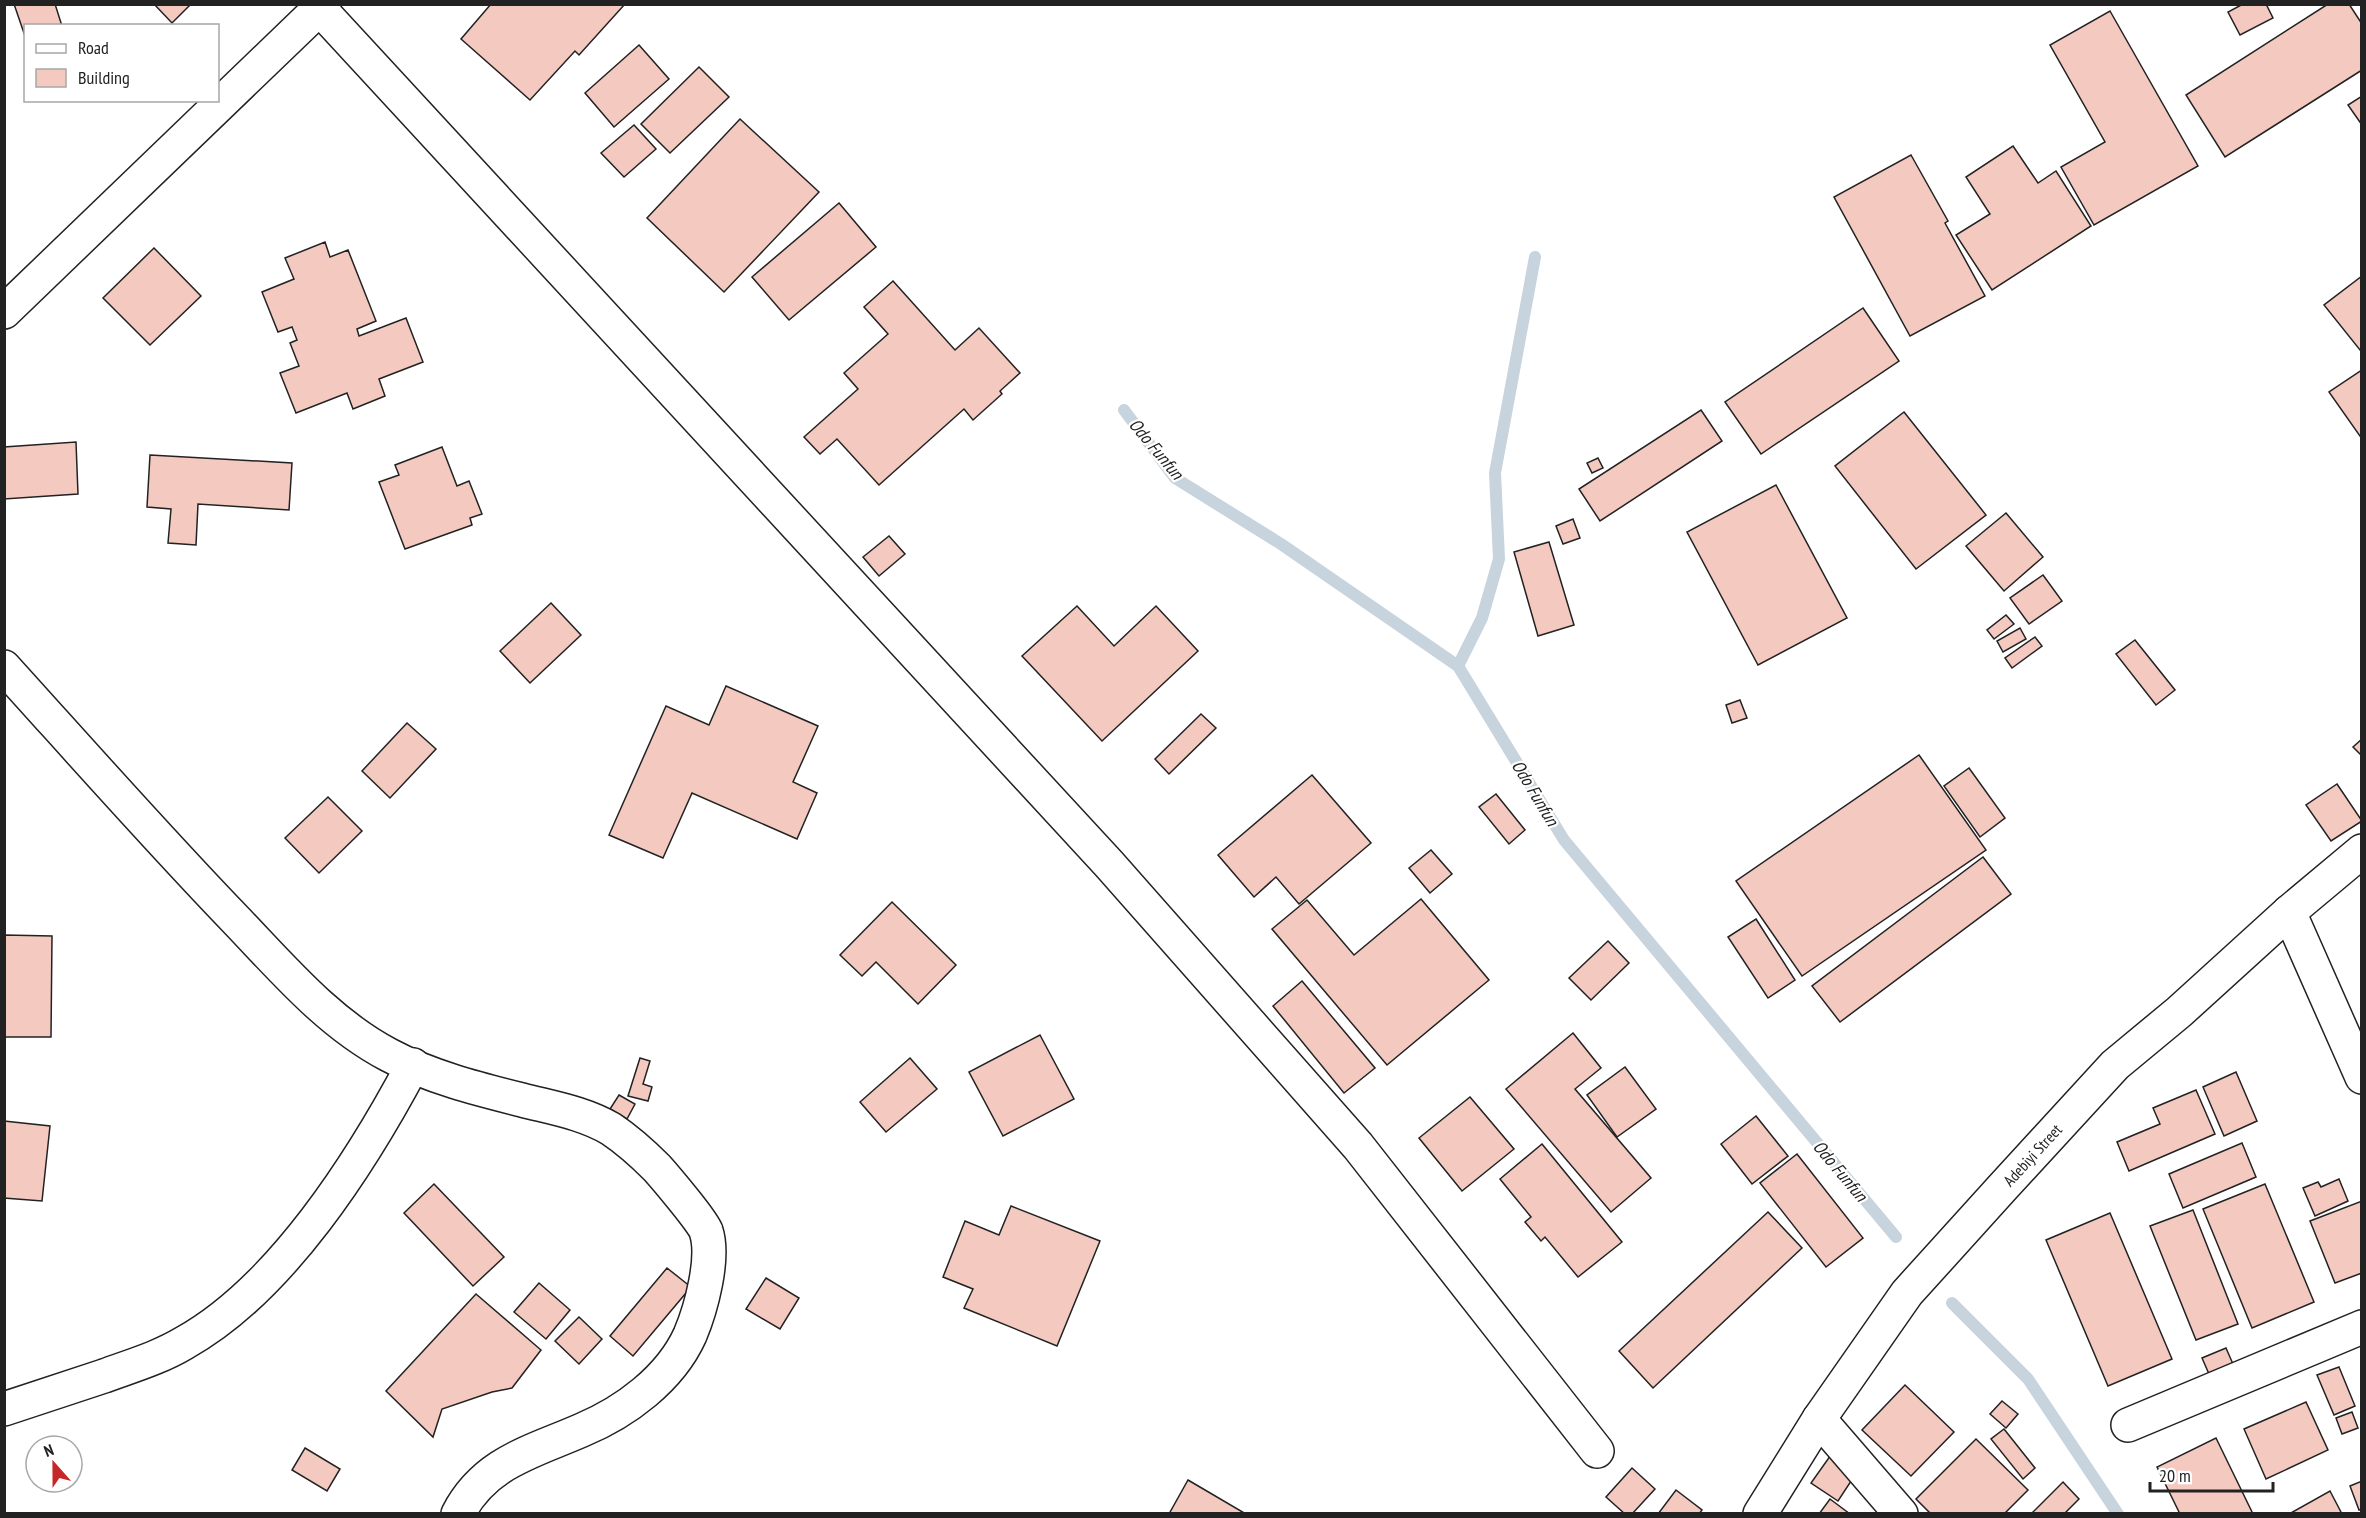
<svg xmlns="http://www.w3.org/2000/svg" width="2366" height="1518" font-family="'PT Sans Narrow',sans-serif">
  <rect width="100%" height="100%" fill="#fff"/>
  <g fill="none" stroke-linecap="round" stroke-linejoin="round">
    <g stroke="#c7d3dd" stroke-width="12">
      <polyline points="1124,410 1175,478 1281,544 1458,666 1564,840 1896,1237"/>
      <polyline points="1458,666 1482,618 1499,559 1495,473 1535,257"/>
      <polyline points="1952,1303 2028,1379 2118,1514"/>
    </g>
  </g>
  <g fill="#f3c9c0" stroke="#222" stroke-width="1.5">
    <polygon points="14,4 55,4 62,26 26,26 26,39"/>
    <polygon points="154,4 191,4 172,23"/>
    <polygon points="491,4 625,4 579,55 575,51 530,100 461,39"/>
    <polygon points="2243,4 2266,4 2273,18 2240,35 2228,12"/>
    <polygon points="2328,4 2349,4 2362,24 2362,70 2225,157 2186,95"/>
    <polygon points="2110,11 2198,166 2094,225 2061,167 2105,142 2050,45"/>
    <polygon points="639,45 669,79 614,127 585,93"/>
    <polygon points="699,67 729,97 670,153 641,124"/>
    <polygon points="2362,96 2362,125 2348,105"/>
    <polygon points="740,119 819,192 724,292 647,218"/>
    <polygon points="634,125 656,149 624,177 601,153"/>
    <polygon points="2013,146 2038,183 2056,171 2091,226 1992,290 1956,235 1990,214 1966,177"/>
    <polygon points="1911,155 1948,221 1945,223 1985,296 1910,336 1834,197"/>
    <polygon points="839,203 876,247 789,320 752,277"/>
    <polygon points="325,242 330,257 348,250 376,321 357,329 359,336 406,318 423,362 379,379 385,396 353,409 347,393 296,413 280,373 299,366 290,343 297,340 292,327 278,332 262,292 294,279 285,258"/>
    <polygon points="154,248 201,296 150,345 103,298"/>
    <polygon points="2362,276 2362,348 2360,350 2324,305"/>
    <polygon points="893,281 955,350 979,328 1020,373 1000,391 1002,394 973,420 964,409 879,485 837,439 820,454 804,437 858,389 844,373 888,334 864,307"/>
    <polygon points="1863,308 1899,361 1761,454 1725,402"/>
    <polygon points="2362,370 2362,439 2329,392"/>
    <polygon points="1701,410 1722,441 1600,521 1579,489"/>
    <polygon points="1904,412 1986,515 1916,569 1835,466"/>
    <polygon points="76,442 78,494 4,499 4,447"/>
    <polygon points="442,447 457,486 469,481 482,514 470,518 472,525 405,549 379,482 399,475 395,465"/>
    <polygon points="150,455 292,463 289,510 198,504 196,545 168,543 171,509 147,507"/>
    <polygon points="1598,458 1603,468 1592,473 1587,463"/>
    <polygon points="1776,485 1847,618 1758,665 1687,532"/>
    <polygon points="2006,513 2043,557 2004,591 1966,546"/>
    <polygon points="1573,519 1580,538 1563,544 1556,526"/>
    <polygon points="889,536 905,554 879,576 863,557"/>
    <polygon points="1549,542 1574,625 1538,636 1514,552"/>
    <polygon points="2043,575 2062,601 2029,624 2010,598"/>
    <polygon points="551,603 581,635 530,683 500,651"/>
    <polygon points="1077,606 1114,646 1156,606 1198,651 1102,741 1022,656"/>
    <polygon points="2006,615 2014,624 1994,639 1987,630"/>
    <polygon points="2020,628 2026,639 2003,652 1997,641"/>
    <polygon points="2035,637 2042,646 2012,668 2005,658"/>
    <polygon points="2135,640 2175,690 2156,705 2116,654"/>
    <polygon points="726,686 818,726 793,782 817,793 797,839 692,793 663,858 609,835 666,706 709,725"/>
    <polygon points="1740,700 1747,718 1732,723 1726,705"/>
    <polygon points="1201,714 1216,728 1169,774 1155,759"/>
    <polygon points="407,723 436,749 390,798 362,771"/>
    <polygon points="2362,739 2362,756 2353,747"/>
    <polygon points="1919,755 1986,850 1802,976 1736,881"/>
    <polygon points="1969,768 2005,818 1980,837 1944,786"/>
    <polygon points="1312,775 1371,843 1299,904 1276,877 1254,897 1218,855"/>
    <polygon points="2337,784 2362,821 2331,841 2306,805"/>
    <polygon points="1496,794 1525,830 1509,844 1479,807"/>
    <polygon points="328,797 362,831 319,873 285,838"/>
    <polygon points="1431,850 1452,874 1430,893 1409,868"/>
    <polygon points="1983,857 2011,894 1840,1022 1812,986"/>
    <polygon points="1421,899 1489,980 1387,1065 1272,929 1307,900 1354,955"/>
    <polygon points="892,902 956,965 918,1004 876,962 862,976 840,955"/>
    <polygon points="1756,919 1795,980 1768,998 1728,937"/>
    <polygon points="4,935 52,936 51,1037 4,1037"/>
    <polygon points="1608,941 1629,963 1591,1000 1569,978"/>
    <polygon points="1302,981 1375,1068 1344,1093 1273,1006"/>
    <polygon points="1573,1033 1601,1068 1575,1089 1651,1178 1611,1212 1506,1089"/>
    <polygon points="1040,1035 1074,1099 1003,1136 969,1072"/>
    <polygon points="640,1058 650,1061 643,1084 652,1087 648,1101 628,1096"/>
    <polygon points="910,1058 937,1089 886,1132 860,1102"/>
    <polygon points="1625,1067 1656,1109 1617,1137 1587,1095"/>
    <polygon points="2236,1072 2257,1121 2224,1136 2203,1087"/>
    <polygon points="2196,1090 2215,1134 2129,1171 2117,1142 2160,1124 2153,1108"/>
    <polygon points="619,1095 635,1104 627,1119 610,1109"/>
    <polygon points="1470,1097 1514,1149 1462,1191 1419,1138"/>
    <polygon points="1756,1116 1788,1156 1752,1184 1721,1144"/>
    <polygon points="4,1121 50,1126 42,1201 4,1198"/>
    <polygon points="2242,1143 2256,1177 2183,1208 2169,1174"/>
    <polygon points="1542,1144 1622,1242 1578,1277 1545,1237 1541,1241 1525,1222 1531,1217 1500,1179"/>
    <polygon points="1797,1154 1863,1238 1826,1267 1760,1183"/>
    <polygon points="2339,1179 2348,1201 2315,1216 2303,1188 2318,1182 2321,1187"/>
    <polygon points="434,1184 504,1257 473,1286 404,1213"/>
    <polygon points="2265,1184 2314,1302 2252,1328 2203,1209"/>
    <polygon points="2362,1201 2362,1273 2335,1283 2310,1221"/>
    <polygon points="1011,1206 1100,1241 1057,1346 964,1308 973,1289 943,1277 965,1221 999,1235"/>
    <polygon points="2193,1210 2238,1324 2196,1340 2150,1226"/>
    <polygon points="1768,1212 1802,1248 1653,1388 1619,1351"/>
    <polygon points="2110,1213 2172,1359 2108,1386 2046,1240"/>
    <polygon points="667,1268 691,1287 633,1356 610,1336"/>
    <polygon points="766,1278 799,1298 780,1329 746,1309"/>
    <polygon points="539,1283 570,1310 546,1339 514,1312"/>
    <polygon points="476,1294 541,1350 512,1388 492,1392 442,1409 433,1437 386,1391"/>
    <polygon points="579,1317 602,1339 579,1364 555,1341"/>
    <polygon points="2226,1348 2233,1364 2209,1374 2202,1358"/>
    <polygon points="2339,1367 2355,1406 2334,1415 2317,1375"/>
    <polygon points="1905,1385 1954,1432 1911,1476 1862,1430"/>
    <polygon points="2002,1401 2018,1414 2006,1428 1990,1414"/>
    <polygon points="2306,1402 2328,1450 2266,1479 2244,1429"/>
    <polygon points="2352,1412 2358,1428 2342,1434 2336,1418"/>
    <polygon points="2004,1429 2035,1468 2023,1479 1991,1439"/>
    <polygon points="2216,1438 2253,1514 2180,1514 2157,1467"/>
    <polygon points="1976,1439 2028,1490 2004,1514 1931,1514 1916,1499"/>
    <polygon points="305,1448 340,1469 327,1491 292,1470"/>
    <polygon points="1833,1452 1859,1469 1838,1501 1811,1483"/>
    <polygon points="1632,1468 1655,1489 1632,1514 1625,1514 1606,1497"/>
    <polygon points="1188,1480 1246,1514 1169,1514"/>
    <polygon points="2362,1481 2362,1509 2359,1510 2350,1486"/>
    <polygon points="2063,1482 2079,1499 2064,1514 2031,1514"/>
    <polygon points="1676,1490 1702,1510 1699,1514 1658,1514"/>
    <polygon points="2330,1491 2342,1514 2289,1514"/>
    <polygon points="1830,1499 1850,1514 1819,1514"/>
  </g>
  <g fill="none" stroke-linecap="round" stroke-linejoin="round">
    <g stroke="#222" stroke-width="36">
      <g id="street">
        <polyline points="320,9 1109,864 1358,1146 1597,1451"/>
        <polyline points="4,312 324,4"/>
        <path d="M4,667C81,752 156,837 235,919C282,968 328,1023 389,1055C430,1077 478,1089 522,1100C553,1108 584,1113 611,1129C626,1139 644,1155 657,1168C665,1177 704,1223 706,1231C715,1258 701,1309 690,1335C670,1379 625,1412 582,1430C532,1452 485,1462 458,1514"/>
        <polyline points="2289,912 2362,1077"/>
        <path d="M4,1409C38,1398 71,1387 104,1376C131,1366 159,1358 184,1343C281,1289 362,1161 413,1065"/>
        <polyline points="1819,1419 1901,1514"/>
        <polyline points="2128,1425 2362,1327"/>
        <path id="s1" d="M1760,1514L1819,1419L1907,1293L2002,1188L2115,1065L2179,1012L2289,912L2362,851"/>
      </g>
    </g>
    <use href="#street" stroke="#fff" stroke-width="33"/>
  </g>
  <g text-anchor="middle" stroke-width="4.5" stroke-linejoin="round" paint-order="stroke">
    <g font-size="16" fill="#222" stroke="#fff">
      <text dy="6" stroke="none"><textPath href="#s1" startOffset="452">Adebiyi Street</textPath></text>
    </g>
    <g font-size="18" font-style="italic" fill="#222" stroke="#fff">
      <text transform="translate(1156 449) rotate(50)" y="6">Odo Funfun</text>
      <text transform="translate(1535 793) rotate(59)" y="6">Odo Funfun</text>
      <text transform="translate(1840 1171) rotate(50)" y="6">Odo Funfun</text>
    </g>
  </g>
  <rect width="2366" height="1518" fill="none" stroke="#222222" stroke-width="12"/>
  <rect x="24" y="24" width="195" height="78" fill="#ffffff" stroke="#a7a7a7" stroke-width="1.5"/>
  <rect x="36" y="44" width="30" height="9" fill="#ffffff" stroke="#a7a7a7" stroke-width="1.5"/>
  <text x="78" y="54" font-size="18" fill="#222222">Road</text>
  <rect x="36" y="69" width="30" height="18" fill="#f3c9c0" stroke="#a7a7a7" stroke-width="1.5"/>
  <text x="78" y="84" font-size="18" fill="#222222">Building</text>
  <g transform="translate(54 1464) rotate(339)"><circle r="28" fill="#ffffff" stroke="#a7a7a7" stroke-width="1.5"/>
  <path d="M0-4.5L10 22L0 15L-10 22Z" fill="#c62828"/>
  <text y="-9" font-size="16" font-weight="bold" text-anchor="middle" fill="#222222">N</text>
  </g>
  <path d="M2150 1482v9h123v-9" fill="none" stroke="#222222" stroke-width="3"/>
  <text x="2159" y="1482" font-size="18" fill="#222222" stroke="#ffffff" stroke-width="4.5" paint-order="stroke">20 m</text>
</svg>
